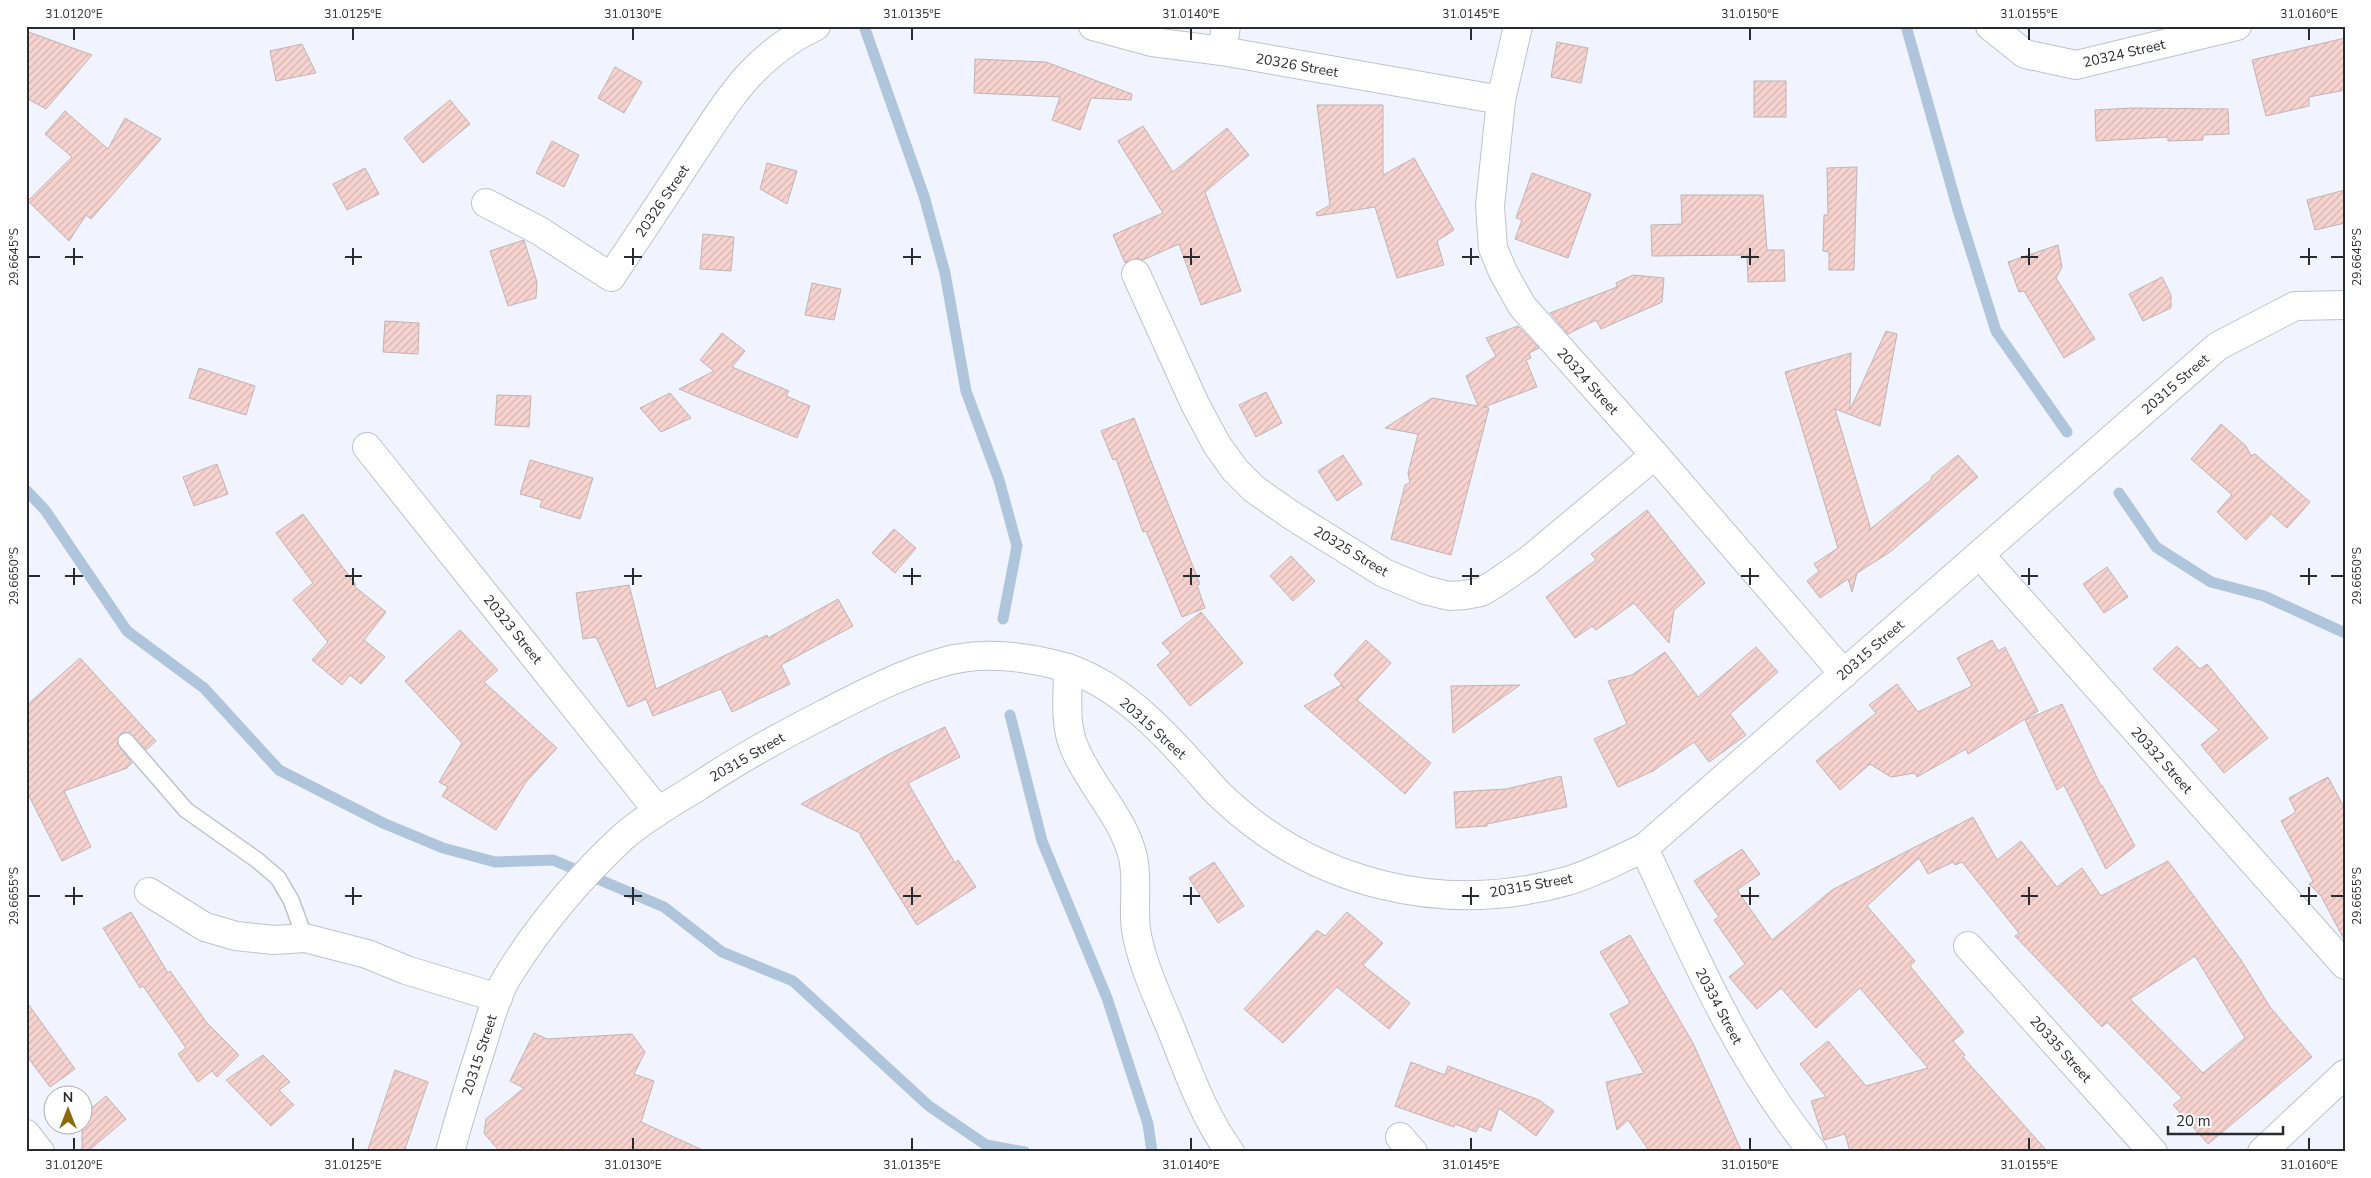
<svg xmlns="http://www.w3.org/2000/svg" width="2371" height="1178" font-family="'Nunito Sans',sans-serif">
  <defs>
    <pattern id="building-hatch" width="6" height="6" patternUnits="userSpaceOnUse" patternTransform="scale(1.25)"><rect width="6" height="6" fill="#f7d3cf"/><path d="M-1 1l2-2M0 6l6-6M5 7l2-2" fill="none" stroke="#d4b5b2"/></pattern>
  </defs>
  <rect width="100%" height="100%" fill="#f1f4fe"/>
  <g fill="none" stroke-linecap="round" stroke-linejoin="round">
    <g stroke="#aec5dc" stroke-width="11">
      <polyline points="864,26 924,196 945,273 966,391 999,480 1017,546 1003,619"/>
      <polyline points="1906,26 1958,210 1996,331 2067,432"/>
      <polyline points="26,490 45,510 127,631 204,688 279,770 383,823 443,848 495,862 553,860 664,907 722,952 793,981 929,1106 986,1145 1025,1152"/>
      <polyline points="2119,493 2156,547 2211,582 2264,596 2345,633"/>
      <polyline points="1010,715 1042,841 1107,998 1148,1124 1152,1152"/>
    </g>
  </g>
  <g fill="url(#building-hatch)" stroke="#c0b4b3" fill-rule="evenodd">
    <polygon points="26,31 92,55 46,109 26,98"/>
    <polygon points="2345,38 2345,90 2309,97 2309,106 2266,116 2252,60"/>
    <polygon points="1557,42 1588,48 1581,83 1551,77"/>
    <polygon points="302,44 316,73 276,81 270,51"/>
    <polygon points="975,59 1046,62 1132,94 1131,100 1091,98 1080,130 1052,120 1060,97 974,93"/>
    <polygon points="615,67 642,82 624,113 598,98"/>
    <rect x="1754" y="81" width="32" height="36"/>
    <polygon points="450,100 470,124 423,163 404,138"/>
    <polygon points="1317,105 1383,105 1383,175 1414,158 1454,230 1437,241 1444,265 1397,278 1375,207 1317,216 1316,213 1330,205"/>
    <polygon points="2131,108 2228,109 2229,134 2203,135 2203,140 2168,141 2168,137 2096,141 2095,110"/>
    <polygon points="65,111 108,149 125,118 161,139 91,219 86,215 69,241 28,201 72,157 45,134"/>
    <polygon points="1143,126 1173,172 1227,128 1249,155 1205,192 1241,291 1201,305 1179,244 1143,260 1137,258 1125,263 1113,235 1163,213 1118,141"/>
    <polygon points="552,141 579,155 564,187 536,173"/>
    <polygon points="767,163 797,171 787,204 760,189"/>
    <polygon points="1857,167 1854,270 1829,270 1829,252 1823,251 1824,215 1828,215 1827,168"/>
    <polygon points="365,168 379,194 347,210 333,184"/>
    <polygon points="1532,173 1591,194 1568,258 1515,239 1522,220 1516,218"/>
    <polygon points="2345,190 2345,223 2315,230 2307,200"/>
    <polygon points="1681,195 1763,195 1767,250 1784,250 1785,281 1748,282 1747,255 1652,256 1651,225 1682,224"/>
    <polygon points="703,234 734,237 731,271 700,269"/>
    <polygon points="524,240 537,282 536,298 508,306 490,251"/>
    <polygon points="2058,245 2062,267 2056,278 2095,339 2064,358 2024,291 2019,292 2008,262"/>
    <polygon points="1633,275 1664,278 1662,302 1601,329 1596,320 1568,334 1550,313 1617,287 1616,283"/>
    <polygon points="2162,277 2171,295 2171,308 2143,321 2129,294"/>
    <polygon points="812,283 841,289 834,320 805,315"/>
    <polygon points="385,321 419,323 418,354 383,352"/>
    <polygon points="1518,326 1539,348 1529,353 1531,358 1526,360 1537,387 1484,407 1489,408 1451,555 1391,539 1405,485 1410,483 1408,473 1418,434 1385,428 1432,398 1478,406 1466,376 1496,356 1486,338"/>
    <polygon points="1886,331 1897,334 1880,426 1835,409 1870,526 1869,530 1932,479 1931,477 1958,455 1978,477 1890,552 1857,573 1852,592 1848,579 1820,598 1807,581 1819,571 1814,564 1838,548 1785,372 1851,353 1850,410"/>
    <polygon points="722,333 745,351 732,367 789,391 786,396 810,406 797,438 679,389 714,371 700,360"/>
    <polygon points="199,368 255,386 246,415 189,398"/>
    <polygon points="1266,392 1282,423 1256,437 1239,405"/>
    <polygon points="670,393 691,418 661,432 640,408"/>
    <polygon points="497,395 531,396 529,427 495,425"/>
    <polygon points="1134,418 1200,584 1197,585 1205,608 1182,617 1146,531 1143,532 1116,459 1113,460 1101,431"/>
    <polygon points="2221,424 2246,446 2251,456 2255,454 2310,502 2287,528 2271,514 2246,540 2217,512 2232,495 2191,459"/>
    <polygon points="1343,455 1362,484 1337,501 1318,471"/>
    <polygon points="530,460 593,478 580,519 540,507 542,500 520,494"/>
    <polygon points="217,464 228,494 194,506 183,477"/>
    <polygon points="1647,510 1705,583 1674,610 1669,643 1634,603 1596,630 1592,626 1575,638 1546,597 1596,560 1591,554"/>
    <polygon points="303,514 356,585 354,586 386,612 364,640 385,657 361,684 350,675 342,685 312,660 328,642 293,600 313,583 276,533"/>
    <polygon points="894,529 916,548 895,573 872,553"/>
    <polygon points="1291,556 1315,581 1293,601 1270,576"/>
    <polygon points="2107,567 2128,597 2104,613 2083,584"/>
    <polygon points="629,585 656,689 767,635 768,638 838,599 853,626 781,665 790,684 732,712 721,689 653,716 646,699 628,707 596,637 583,639 576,593"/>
    <polygon points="1201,612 1243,663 1190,706 1157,665 1171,653 1162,643"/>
    <polygon points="460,630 498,670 484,682 557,748 526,782 496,830 442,796 448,787 439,782 462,743 405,681"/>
    <polygon points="1366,640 1391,663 1357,700 1431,763 1405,794 1304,706 1341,685 1345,689 1334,675"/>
    <polygon points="1992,640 1998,651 2005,647 2038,711 1968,754 1966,749 1917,777 1915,773 1891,777 1870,764 1840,790 1816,761 1876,713 1869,705 1897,684 1918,712 1972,686 1957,658"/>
    <polygon points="2177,646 2200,669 2207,664 2268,738 2224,773 2201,745 2219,730 2153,669"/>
    <polygon points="1756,647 1778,672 1730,714 1746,735 1709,762 1694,742 1653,771 1618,787 1594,739 1627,724 1608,681 1632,675 1665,652 1698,697"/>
    <polygon points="80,658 156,741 146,750 129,732 120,734 117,743 132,763 127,768 64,791 91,847 62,861 26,790 26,706"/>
    <polygon points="1520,685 1453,733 1451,686"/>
    <polygon points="2062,704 2101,786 2102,785 2135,846 2106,869 2064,785 2057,790 2025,720"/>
    <polygon points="945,727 960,757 908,783 955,863 958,860 976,887 917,925 860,835 862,834 801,804 889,754"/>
    <polygon points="1561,776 1567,807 1487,824 1487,826 1456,828 1454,792 1506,789"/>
    <polygon points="2328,777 2345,809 2345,941 2321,896 2309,884 2313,881 2281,821 2296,812 2289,798"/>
    <path d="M1973,817L1997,860L2021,841L2057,887L2082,868L2101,896L2168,861L2241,960L2270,1007L2312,1057L2208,1144L2173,1105L2182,1098L2107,1022L2102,1027L2015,936L2019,933L1962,862L1955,865L1953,862L1928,874L1919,858L1867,906L1915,961L1910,966L1964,1032L1953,1041L1965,1055L1963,1057L2048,1152H1850L1845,1134L1824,1140L1811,1101L1826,1097L1800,1064L1828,1041L1866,1086L1928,1068L1860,988L1816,1028L1781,988L1757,1009L1729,977L1745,964L1714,920L1719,917L1694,881L1742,849L1760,874L1737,890L1772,940L1832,890ZM2195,956L2245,1038L2203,1073L2130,999Z"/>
    <polygon points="1214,862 1244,906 1218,923 1189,878"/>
    <polygon points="131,912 168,973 170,971 207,1023 239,1055 217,1077 212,1071 198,1082 178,1054 186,1048 143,986 140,988 103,928"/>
    <polygon points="1347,912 1383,943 1363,965 1410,1003 1389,1029 1337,987 1283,1043 1244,1009 1317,930 1325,936"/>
    <polygon points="1630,935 1693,1043 1742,1152 1650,1152 1628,1120 1617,1130 1606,1082 1644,1073 1610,1014 1629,1004 1629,1001 1600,952"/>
    <polygon points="26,1001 75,1069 50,1087 26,1055"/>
    <polygon points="534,1033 547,1039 632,1034 645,1052 634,1074 654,1081 641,1122 707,1152 500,1152 484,1133 486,1119 524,1088 510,1081"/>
    <polygon points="263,1055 290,1082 279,1090 294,1105 271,1126 226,1080"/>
    <polygon points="1411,1062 1445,1075 1448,1066 1539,1100 1554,1111 1536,1136 1499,1108 1491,1131 1479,1126 1476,1132 1455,1124 1454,1127 1395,1106"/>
    <polygon points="395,1070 428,1082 404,1152 367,1152"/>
    <polygon points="106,1096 126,1119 87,1152 82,1152 82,1116"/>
  </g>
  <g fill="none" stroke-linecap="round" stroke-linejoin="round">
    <g stroke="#bfc2cb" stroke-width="18">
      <polyline id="service" points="126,741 186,810 257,860 278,878 291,900 305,938"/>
    </g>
    <g stroke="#bfc2cb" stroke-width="30">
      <g id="minor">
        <polyline points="1093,26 1152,42 1222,51 1501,100"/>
        <polyline points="1518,26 1501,100 1490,206 1493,248 1503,272 1522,306 1655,455 1844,674"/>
        <polyline points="1990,26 2025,54 2076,65 2237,26"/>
        <polyline points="1222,51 1226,26"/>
        <path d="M486,203L538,230L611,277C636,239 662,201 687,162C727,103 749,58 816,26"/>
        <polyline points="1136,274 1195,404 1217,445 1235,470 1254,489 1291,515 1384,573 1425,590 1449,596 1465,595 1481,592 1496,583 1529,560 1655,455"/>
        <polyline points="367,447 658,811"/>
        <polyline points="1980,555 2345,965"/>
        <path d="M1068,668C1068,694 1064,723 1074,747C1090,786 1123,816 1133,857C1139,884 1131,914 1138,940C1145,971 1159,1000 1171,1029C1188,1071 1203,1115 1230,1152"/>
        <path d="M1644,848C1693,954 1739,1061 1813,1152"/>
        <polyline points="149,892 205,927 236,936 274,940 305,938 367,954 406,970 498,998"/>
        <polyline points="1968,946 2153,1152"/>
        <polyline points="26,1134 40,1152"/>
        <polyline points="1400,1137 1413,1152"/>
        <path d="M450,1152C460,1115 471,1079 483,1042C490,1019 497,992 511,971C542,922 580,877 623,837C646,817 673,802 699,786C739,759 781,736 824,714C863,694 901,674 943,662C981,651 1026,656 1064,667C1114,682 1156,724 1190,762C1201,773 1210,786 1221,796C1314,885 1444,916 1567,881C1593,874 1619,859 1644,848L2218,346L2295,306L2345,305"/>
        <polyline points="2262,1152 2345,1074"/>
      </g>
    </g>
    <use href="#service" stroke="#fff" stroke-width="15"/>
    <use href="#minor" stroke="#fff" stroke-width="28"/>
  </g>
  <path fill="none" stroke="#2a2b2e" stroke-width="2" d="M74,28V40M353,28V40M633,28V40M912,28V40M1191,28V40M1471,28V40M1750,28V40M2029,28V40M2309,28V40M74,248V265M353,248V265M633,248V265M912,248V265M1191,248V265M1471,248V265M1750,248V265M2029,248V265M2309,248V265M28,257H40M65,257H83M345,257H362M624,257H642M903,257H921M1183,257H1200M1462,257H1479M1741,257H1759M2021,257H2038M2300,257H2317M2331,257H2344M74,568V585M353,568V585M633,568V585M912,568V585M1191,568V585M1471,568V585M1750,568V585M2029,568V585M2309,568V585M28,576H40M65,576H83M345,576H362M624,576H642M903,576H921M1183,576H1200M1462,576H1479M1741,576H1759M2021,576H2038M2300,576H2317M2331,576H2344M74,887V905M353,887V905M633,887V905M912,887V905M1191,887V905M1471,887V905M1750,887V905M2029,887V905M2309,887V905M28,896H40M65,896H83M345,896H362M624,896H642M903,896H921M1183,896H1200M1462,896H1479M1741,896H1759M2021,896H2038M2300,896H2317M2331,896H2344M74,1138V1150M353,1138V1150M633,1138V1150M912,1138V1150M1191,1138V1150M1471,1138V1150M1750,1138V1150M2029,1138V1150M2309,1138V1150"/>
  <g text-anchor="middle" stroke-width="4" stroke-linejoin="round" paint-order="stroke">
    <g font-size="14" fill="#2a2b2e" stroke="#fff">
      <text transform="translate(2124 53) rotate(-13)" y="5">20324 Street</text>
      <text transform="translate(1297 65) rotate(10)" y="5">20326 Street</text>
      <text transform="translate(662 201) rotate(-56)" y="5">20326 Street</text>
      <text transform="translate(1588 381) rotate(48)" y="5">20324 Street</text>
      <text transform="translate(2175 384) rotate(-41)" y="5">20315 Street</text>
      <text transform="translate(1351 551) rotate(31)" y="5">20325 Street</text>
      <text transform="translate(513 629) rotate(51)" y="5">20323 Street</text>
      <text transform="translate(1870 650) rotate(-41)" y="5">20315 Street</text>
      <text transform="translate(1153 728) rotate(42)" y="5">20315 Street</text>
      <text transform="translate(747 757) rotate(-30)" y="5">20315 Street</text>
      <text transform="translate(2162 760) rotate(48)" y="5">20332 Street</text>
      <text transform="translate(1531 885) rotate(-10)" y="5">20315 Street</text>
      <text transform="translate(1719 1006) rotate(62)" y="5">20334 Street</text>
      <text transform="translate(2061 1049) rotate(48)" y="5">20335 Street</text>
      <text transform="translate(479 1055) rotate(-72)" y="5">20315 Street</text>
    </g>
  </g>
  <rect width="2371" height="1178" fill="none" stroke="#ffffff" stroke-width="55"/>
  <g transform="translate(68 1110)"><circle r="24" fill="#ffffff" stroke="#aaaaab"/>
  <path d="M0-4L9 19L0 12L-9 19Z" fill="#8c690b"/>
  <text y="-8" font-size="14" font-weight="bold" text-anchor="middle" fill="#2a2b2e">N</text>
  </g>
  <path d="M2168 1126v8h115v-8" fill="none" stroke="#2a2b2e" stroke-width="2.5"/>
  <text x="2176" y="1126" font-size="15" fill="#2a2b2e" stroke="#ffffff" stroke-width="4" paint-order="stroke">20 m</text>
  <rect x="28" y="28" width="2316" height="1122" fill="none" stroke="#2a2b2e" stroke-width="2"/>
  <g font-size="12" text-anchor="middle" fill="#2a2b2e">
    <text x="74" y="18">31.0120°E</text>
    <text x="353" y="18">31.0125°E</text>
    <text x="633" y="18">31.0130°E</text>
    <text x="912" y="18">31.0135°E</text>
    <text x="1191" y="18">31.0140°E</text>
    <text x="1471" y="18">31.0145°E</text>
    <text x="1750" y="18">31.0150°E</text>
    <text x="2029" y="18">31.0155°E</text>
    <text x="2309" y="18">31.0160°E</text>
    <text transform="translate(14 257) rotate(-90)" y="4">29.6645°S</text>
    <text transform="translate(2357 257) rotate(-90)" y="4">29.6645°S</text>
    <text transform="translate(14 576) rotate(-90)" y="4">29.6650°S</text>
    <text transform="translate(2357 576) rotate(-90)" y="4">29.6650°S</text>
    <text transform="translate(14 896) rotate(-90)" y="4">29.6655°S</text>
    <text transform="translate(2357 896) rotate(-90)" y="4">29.6655°S</text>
    <text x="74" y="1169">31.0120°E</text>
    <text x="353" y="1169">31.0125°E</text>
    <text x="633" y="1169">31.0130°E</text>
    <text x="912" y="1169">31.0135°E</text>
    <text x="1191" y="1169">31.0140°E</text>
    <text x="1471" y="1169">31.0145°E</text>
    <text x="1750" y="1169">31.0150°E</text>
    <text x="2029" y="1169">31.0155°E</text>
    <text x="2309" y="1169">31.0160°E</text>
  </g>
</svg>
